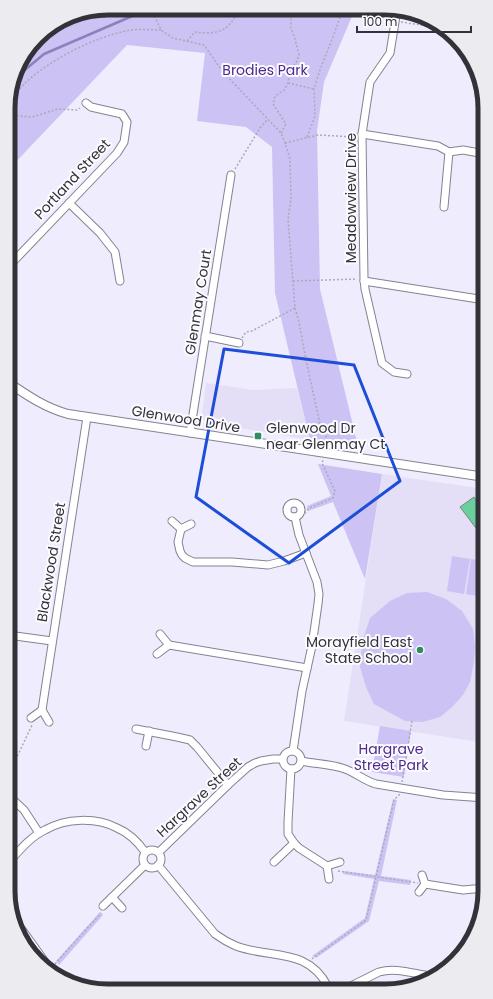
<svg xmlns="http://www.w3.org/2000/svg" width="493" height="999" font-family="Poppins,sans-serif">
  <rect width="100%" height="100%" fill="#efecfd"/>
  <g fill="#e4dff7">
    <polygon points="206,383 253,390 297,388 310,440 206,422 203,419 202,415"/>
    <polygon points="382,474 485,489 485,743 344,721"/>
  </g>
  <g fill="#ccc2f4">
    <polygon points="108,8 354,10 353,14 324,82 317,131 320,289 358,446 310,440 275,293 272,147 246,127 197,121 205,53 127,45 9,169 9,95 18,63 42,33 70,16"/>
    <polygon points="318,464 382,474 365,579 333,502 308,511 307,506 331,496"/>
    <polygon points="452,556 470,559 464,594 447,591"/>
    <polygon points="471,559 485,561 485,586 483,597 466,594"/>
    <polygon points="427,592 446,599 462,611 473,629 475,646 474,662 470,682 463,695 452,707 440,717 423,722 405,721 374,704 366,687 360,667 362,642 370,618 390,601 407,593"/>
    <polygon points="380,726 411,731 404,777 372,772"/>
    <polygon points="393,799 397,800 381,876 411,880 410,885 379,881 369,921 316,958 312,956 365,918 374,879 343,874 344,871 375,875"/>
    <polygon points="100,912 103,915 59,965 56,961"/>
  </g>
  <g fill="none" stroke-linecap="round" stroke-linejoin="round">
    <g stroke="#8f80bd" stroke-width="2.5">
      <polyline points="120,8 137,13"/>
      <polyline points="14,79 44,54 137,14 191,9"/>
    </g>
  </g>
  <polygon fill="#6acf9c" stroke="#76857c" points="474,497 485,511 485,540 460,507"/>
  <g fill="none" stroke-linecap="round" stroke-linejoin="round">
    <g stroke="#858291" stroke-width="9">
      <g id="minor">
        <polyline points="397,10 390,53 370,82 362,134 364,279 365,289 382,363 394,372 407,374"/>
        <polyline points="362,134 438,146 449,152 463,150 485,154"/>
        <polyline points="69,203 100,233 115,252 120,281"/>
        <polyline points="444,207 449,152"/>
        <polyline points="9,266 117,153 124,142 127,122 122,114 91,107 86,103"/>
        <polyline points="364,281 485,300"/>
        <polyline points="205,336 239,343"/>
        <polyline points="190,433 231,175"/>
        <circle cx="294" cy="510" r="7"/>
        <polyline points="172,521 181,529 191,524"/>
        <polyline points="181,529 178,542 180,551 182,555 185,558 193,562 232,562 268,565 284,561 306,553"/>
        <polyline points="8,635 52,641"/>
        <polyline points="169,645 307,668"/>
        <polyline points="157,654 169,645 160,634"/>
        <polyline points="42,710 87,417"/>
        <polyline points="31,718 42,710 49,722"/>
        <polyline points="136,729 177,737 190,740 197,747 228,785"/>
        <polyline points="146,746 149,731"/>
        <circle cx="292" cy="760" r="9"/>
        <polyline points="293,751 302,691 312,646 318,604 319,594 317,582 299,535 295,517"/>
        <path d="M301,761C315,764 331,764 345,769C356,773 365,781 376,784L443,795L485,798"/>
        <polyline points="291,769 288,822 288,834 294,843 299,848 327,866"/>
        <polyline points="8,795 24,810 39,833"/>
        <circle cx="152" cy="859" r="9"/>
        <polyline points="159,852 228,785 248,767 255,763 261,761 273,759 282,759"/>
        <polyline points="274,862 294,843"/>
        <path d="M8,863C19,851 30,837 45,830C66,818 96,817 117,828C129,833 138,842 145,852"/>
        <path d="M158,865L215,934C222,939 229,943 236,946C270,959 308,947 328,987"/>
        <polyline points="329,879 327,866 340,862"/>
        <polyline points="425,884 463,890 485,888"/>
        <polyline points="419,892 425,884 422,875"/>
        <polyline points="112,897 122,908"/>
        <polyline points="103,906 145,865"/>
        <polyline points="13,920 23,931 51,970"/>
        <path d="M349,987L379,972C396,967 414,974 431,976"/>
      </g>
    </g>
    <g stroke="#858291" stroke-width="10">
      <path id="tertiary" d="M9,383C28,396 46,408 68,414L485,477"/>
    </g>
    <g stroke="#aba9b6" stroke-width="1.5" stroke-dasharray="2 2" stroke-linecap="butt">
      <path d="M154,8L155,17L161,30L173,38L204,45L223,72L281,133L285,143L290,159L291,199L288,219L295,308L299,322L306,360L320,424C328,432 326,436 325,446"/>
      <polyline points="401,22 442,28"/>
      <path d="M187,41L195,32C204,33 216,34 224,29C231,25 236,15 241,9"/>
      <polyline points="288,83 314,89"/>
      <path d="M9,101C14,95 20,89 25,83C51,59 96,36 131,30C141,29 151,30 161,30"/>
      <polyline points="9,113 19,116 32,117 58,109 77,110 80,108"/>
      <polyline points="281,133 286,124 273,104 275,96 284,90 288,83 290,70 296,63 299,55 295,39 291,28 291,15 293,9"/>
      <polyline points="307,137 315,116 314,89 320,70 336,29 343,9"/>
      <polyline points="285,143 318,135 355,137"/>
      <polyline points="235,169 260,128 268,119"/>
      <polyline points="293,281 357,279"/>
      <polyline points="242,338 246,332 252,331 295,308"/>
      <polyline points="301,511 305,513 309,508 333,498 335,491 322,463 323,460"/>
      <polyline points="8,769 15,761 32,725"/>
      <polyline points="402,782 412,721"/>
      <polyline points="338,871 418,883"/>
      <polyline points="312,959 313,958 366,920 394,800 400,794"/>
      <polyline points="55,964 101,913"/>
    </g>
    <use href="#minor" stroke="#fff" stroke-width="7"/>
    <use href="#tertiary" stroke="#fff" stroke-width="8"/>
  </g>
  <path fill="none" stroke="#1d4ed8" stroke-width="3" stroke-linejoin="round" d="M224,349L354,365L400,481L289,563L196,497Z"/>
  <g fill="#328c62" stroke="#fcfbff" stroke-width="1.5">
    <rect x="254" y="432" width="8" height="8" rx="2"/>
    <circle cx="420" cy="650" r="4"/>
  </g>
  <g text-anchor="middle" stroke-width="4" stroke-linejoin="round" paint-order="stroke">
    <g font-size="14" fill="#4d2a8b" stroke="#fcfbff">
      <text x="265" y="75">Brodies Park</text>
      <text x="391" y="754">Hargrave<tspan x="391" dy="16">Street Park</tspan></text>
    </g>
    <g font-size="14" fill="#333238" stroke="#fcfbff">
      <text transform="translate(72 179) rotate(-47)" y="5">Portland Street</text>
      <text transform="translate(351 198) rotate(-90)" y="5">Meadowview Drive</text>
      <text transform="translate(198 302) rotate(-81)" y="5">Glenmay Court</text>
      <text transform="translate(186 419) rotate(9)" y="5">Glenwood Drive</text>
      <text transform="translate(51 562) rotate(-81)" y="5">Blackwood Street</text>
      <text transform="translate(199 797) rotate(-43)" y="5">Hargrave Street</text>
    </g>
    <g font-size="14" fill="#333238" stroke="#fcfbff" text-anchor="start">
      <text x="266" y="433">Glenwood Dr<tspan x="266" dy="16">near Glenmay Ct</tspan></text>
      <text x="412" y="647" text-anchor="end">Morayfield East<tspan x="412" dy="16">State School</tspan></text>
    </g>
  </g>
  <path d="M0 0H493V999H0ZM108 15H385A93 93 0 0 1 478 108V891A93 93 0 0 1 385 984H108A93 93 0 0 1 15 891V108A93 93 0 0 1 108 15Z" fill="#ecebef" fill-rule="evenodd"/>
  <path fill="none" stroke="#333238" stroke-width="5" d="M108 15H385A93 93 0 0 1 478 108V891A93 93 0 0 1 385 984H108A93 93 0 0 1 15 891V108A93 93 0 0 1 108 15Z"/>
  <path d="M357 26v6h114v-6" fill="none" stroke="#333238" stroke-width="2"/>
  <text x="363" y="26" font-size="12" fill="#333238" stroke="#fcfbff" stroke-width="3" paint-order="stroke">100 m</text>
</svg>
